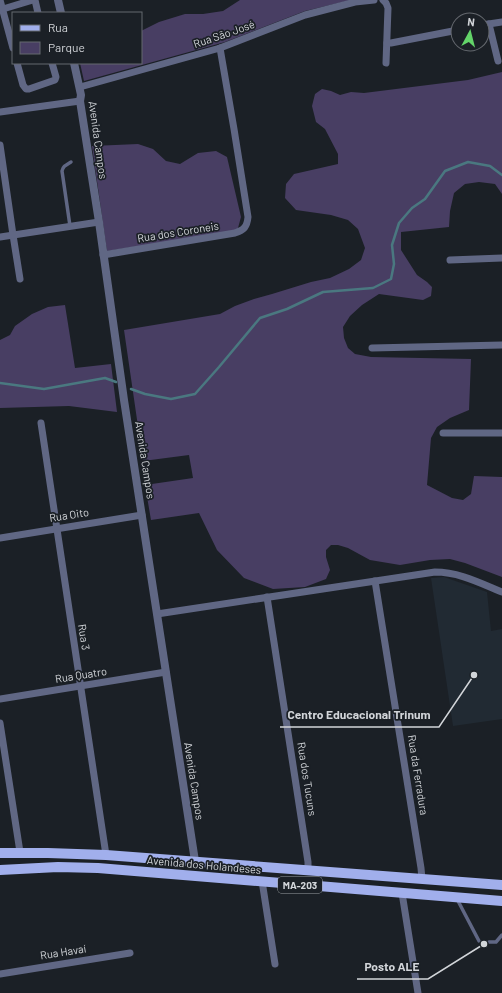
<svg xmlns="http://www.w3.org/2000/svg" width="502" height="993" font-family="Barlow,sans-serif">
  <rect width="100%" height="100%" fill="#1b2026"/>
  <polygon fill="#212a33" points="444,577 487,592 491,631 502,629 502,719 453,726 431,578"/>
  <g fill="#483e63">
    <polygon points="240,0 351,0 305,11 225,42 84,81 80,63 141,63 141,31 159,22 185,14 203,14 223,11"/>
    <polygon points="502,72 502,194 495,184 479,182 465,184 454,193 450,211 449,227 401,232 401,250 417,275 427,282 432,287 431,296 423,300 379,294 362,305 350,316 343,327 344,338 348,348 355,354 371,357 471,359 469,410 450,418 437,427 431,438 427,485 452,498 463,500 471,494 474,476 502,477 502,577 465,563 450,559 430,560 400,565 370,560 348,548 338,545 331,545 326,550 326,557 330,570 326,579 305,587 273,589 244,578 217,550 199,513 151,520 145,485 193,478 189,455 143,461 124,330 220,314 235,306 254,299 272,294 311,282 330,278 349,269 361,260 365,248 358,229 348,220 331,215 296,210 285,198 286,184 294,174 338,164 338,154 325,129 316,122 312,106 315,94 322,89 331,91 340,95 351,92 364,93 468,80"/>
    <polygon points="138,144 153,149 166,161 180,164 198,153 216,151 227,157 241,217 238,228 235,231 107,251 92,146"/>
    <polygon points="65,305 75,368 111,364 117,412 69,406 0,408 0,340 10,335 15,326 32,314 48,307"/>
  </g>
  <g fill="none" stroke-linecap="round" stroke-linejoin="round">
    <g stroke="#4a7880" stroke-width="2.5">
      <polyline points="0,383 44,389 105,378 116,382"/>
      <polyline points="131,389 145,394 171,399 195,394 219,367 260,318 287,309 323,292 373,288 391,279 394,264 392,245 399,223 412,208 425,199 445,171 468,162 490,166 502,175"/>
    </g>
    <g stroke="#606784" stroke-width="3.5">
      <path d="M70,226L62,171C63,166 66,165 71,162"/>
      <polyline points="457,899 479,941"/>
      <polyline points="489,942 496,942 502,935"/>
    </g>
    <g stroke="#606784" stroke-width="7">
      <polyline points="0,0 13,48"/>
      <polyline points="35,0 38,13"/>
      <polyline points="383,0 386,3 388,8 386,63"/>
      <polyline points="3,9 33,0"/>
      <polyline points="489,24 498,61"/>
      <polyline points="482,25 502,22"/>
      <polyline points="387,43 391,43 458,30"/>
      <polyline points="17,63 23,85 26,89 29,89 55,80 56,77 52,63"/>
      <polyline points="80,87 220,48 305,15 355,2 374,0"/>
      <polyline points="0,112 80,101"/>
      <polyline points="0,145 13,235 20,279"/>
      <polyline points="0,237 99,222"/>
      <path d="M103,255L235,233C244,230 247,227 248,217L234,129L220,48"/>
      <polyline points="450,260 502,258"/>
      <polyline points="372,348 502,345"/>
      <polyline points="41,423 106,855"/>
      <polyline points="443,433 502,433"/>
      <polyline points="0,538 142,515"/>
      <polyline points="375,581 421,868 422,879"/>
      <polyline points="267,597 308,862 308,870"/>
      <path d="M157,614L435,572C459,572 480,583 502,592"/>
      <polyline points="0,699 166,672"/>
      <polyline points="0,723 20,852"/>
      <polyline points="262,881 275,964"/>
      <polyline points="402,893 418,993"/>
      <polyline points="0,974 130,953"/>
    </g>
    <g stroke="#606784" stroke-width="8">
      <polyline points="58,0 61,13"/>
      <polyline points="74,63 81,95 80,101 99,222 124,400 195,861"/>
    </g>
    <g stroke="#a1afec" stroke-width="10">
      <polyline points="0,853 48,853 106,855 502,885"/>
      <polyline points="0,870 58,867 98,868 502,901"/>
    </g>
  </g>
  <g text-anchor="middle" stroke-width="3.5" stroke-linejoin="round" paint-order="stroke">
    <rect fill="#1b2026" stroke="#9b9fa3" stroke-width="1" x="278" y="877" width="44" height="16" rx="3"/>
    <g font-size="10" font-weight="bold" fill="#d2d5d9">
      <text x="300" y="889">MA-203</text>
    </g>
    <g font-size="11" fill="#d2d5d9" stroke="#1b2026">
      <text transform="translate(224 34) rotate(-19)" y="4">Rua São José</text>
      <text transform="translate(98 140) rotate(82)" y="4">Avenida Campos</text>
      <text transform="translate(178 232) rotate(-9)" y="4">Rua dos Coroneis</text>
      <text transform="translate(145 460) rotate(81)" y="4">Avenida Campos</text>
      <text transform="translate(69 515) rotate(-9)" y="4">Rua Oito</text>
      <text transform="translate(84 637) rotate(81)" y="4">Rua 3</text>
      <text transform="translate(81 675) rotate(-9)" y="4">Rua Quatro</text>
      <text transform="translate(418 775) rotate(81)" y="4">Rua da Ferradura</text>
      <text transform="translate(307 779) rotate(81)" y="4">Rua dos Tucuns</text>
      <text transform="translate(194 781) rotate(81)" y="4">Avenida Campos</text>
      <text transform="translate(204 865) rotate(5)" y="4">Avenida dos Holandeses</text>
      <text transform="translate(63 952) rotate(-9)" y="4">Rua Havaí</text>
    </g>
  </g>
  <path fill="none" stroke="#d2d5d9" stroke-width="1.5" d="M474 675L439 727H280M484 944L428 979H357"/>
  <g fill="#d2d5d9" stroke="#1b2026" stroke-width="1.5">
    <circle cx="474" cy="675" r="4"/>
    <circle cx="484" cy="944" r="4"/>
  </g>
  <g font-size="12" text-anchor="middle" font-weight="bold" fill="#d2d5d9" stroke="#1b2026" stroke-width="3.5" stroke-linejoin="round" paint-order="stroke">
    <text x="359" y="719">Centro Educacional Trinum</text>
    <text x="392" y="971">Posto ALE</text>
  </g>
  <rect x="12" y="12" width="130" height="52" fill="#1b2026" stroke="#64686e"/>
  <rect x="20" y="25" width="20" height="6" fill="#a1afec" stroke="#64686e"/>
  <text x="48" y="32" font-size="12" fill="#d2d5d9">Rua</text>
  <rect x="20" y="42" width="20" height="12" fill="#483e63" stroke="#64686e"/>
  <text x="48" y="52" font-size="12" fill="#d2d5d9">Parque</text>
  <g transform="translate(470 32) rotate(7)"><circle r="19" fill="#1b2026" stroke="#64686e"/>
  <path d="M0-3L7 15L0 10L-7 15Z" fill="#63d469"/>
  <text y="-6" font-size="11" font-weight="bold" text-anchor="middle" fill="#d2d5d9">N</text>
  </g>
</svg>
